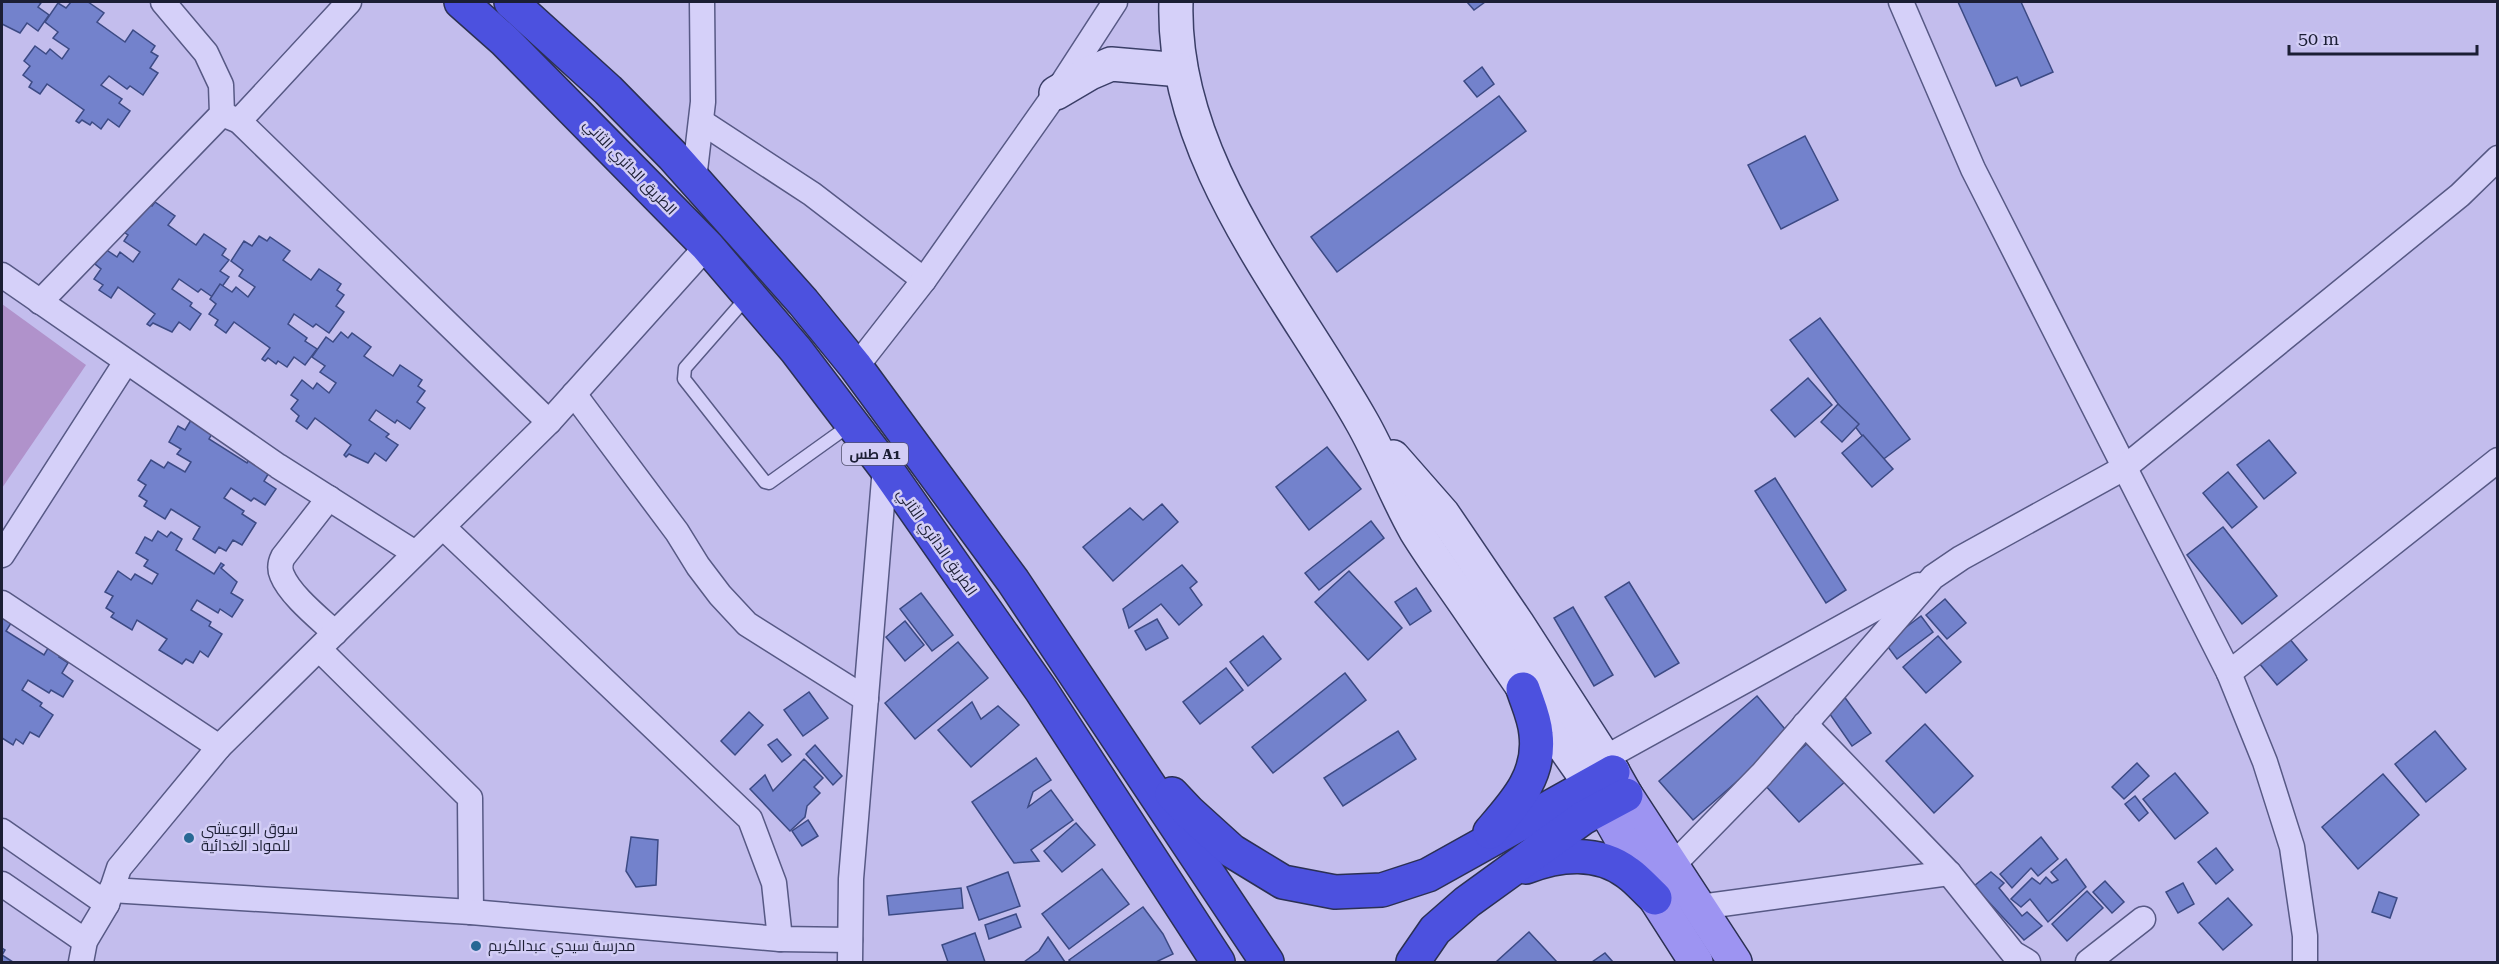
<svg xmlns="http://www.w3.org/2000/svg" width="2499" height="964" font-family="'Roboto Serif',Cairo,serif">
  <rect width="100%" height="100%" fill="#c3bded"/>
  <polygon fill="#b092cb" points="2,304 86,365 2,488"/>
  <g fill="#7382cc" stroke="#3c4a84" stroke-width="1.5">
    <polygon points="2,2 38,2 41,3 38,7 49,15 38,31 27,23 20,33 2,24"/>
    <polygon points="71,2 88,2 104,13 97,22 125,42 133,30 155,46 151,52 158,56 150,68 158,73 143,95 130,86 127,89 109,76 101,85 122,99 119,103 130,111 119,127 108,119 101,129 92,122 90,125 82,120 79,123 76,121 84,110 47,84 40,94 29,87 32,82 23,75 30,66 24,61 35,46 46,54 50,49 62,59 69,49 53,38 58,32 45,22 58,3 66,8"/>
    <polygon points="1467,2 1485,2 1474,10"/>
    <polygon points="1958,2 2021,2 2053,72 2021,86 2017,77 1996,86"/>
    <polygon points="1482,67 1494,84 1477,97 1464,81"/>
    <polygon points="1499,96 1526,131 1337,272 1311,237"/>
    <polygon points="1805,136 1838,200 1781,229 1748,165"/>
    <polygon points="144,201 152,206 155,202 175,216 168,225 196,245 204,234 226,249 222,255 229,260 220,271 229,277 214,298 201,289 198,292 179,279 172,289 192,303 190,306 201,314 190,330 179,322 172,332 153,323 150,326 147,324 155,314 118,287 111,298 99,290 103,285 94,279 101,269 95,264 105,249 117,257 120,252 133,262 140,252 124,241 128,235 115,226"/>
    <polygon points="259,236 267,241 270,237 290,251 283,260 311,280 319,269 341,284 337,290 344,295 336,306 344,312 329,333 316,324 313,327 294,314 288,324 307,338 305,341 317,349 305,365 294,357 287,367 278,361 276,364 268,358 265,361 262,359 270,348 234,322 226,333 215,325 218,320 209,314 216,304 210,299 220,284 232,292 236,287 248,297 255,287 239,276 243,270 231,261 244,241 252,246"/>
    <polygon points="1820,318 1910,439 1881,461 1790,340"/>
    <polygon points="341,332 348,338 352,333 371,347 364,356 393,376 400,365 422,380 418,386 425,391 417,402 425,408 410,429 397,420 395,423 376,410 369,420 389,434 386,437 398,445 386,461 375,453 368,463 349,454 346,457 344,455 351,445 315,418 307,429 296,421 299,416 291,409 298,400 291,395 302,380 313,389 317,383 329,393 336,383 320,372 325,366 312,357 326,337 333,342"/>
    <polygon points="1808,378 1832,405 1795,437 1771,410"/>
    <polygon points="1838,404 1859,424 1842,442 1821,422"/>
    <polygon points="191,420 215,428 209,439 247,463 254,451 270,471 264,481 276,489 265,505 254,498 251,501 231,488 224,498 244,511 242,514 256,523 242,545 233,540 226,551 219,547 215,553 193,539 200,527 171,509 165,519 144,506 147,501 139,496 146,485 138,480 151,460 164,468 168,462 185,472 191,462 177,454 181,449 169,442 178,426 185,430"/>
    <polygon points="1863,435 1893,469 1872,487 1842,453"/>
    <polygon points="2269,440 2296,473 2264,499 2237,465"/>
    <polygon points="1327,447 1361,489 1309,530 1276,487"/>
    <polygon points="2228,472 2257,507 2232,528 2203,493"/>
    <polygon points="1775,478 1846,590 1826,603 1755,491"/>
    <polygon points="1162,504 1178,522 1113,581 1083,547 1130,508 1143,520"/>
    <polygon points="1371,521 1384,538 1319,590 1305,573"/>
    <polygon points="2223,527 2277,596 2242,624 2187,555"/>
    <polygon points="158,531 167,537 171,532 182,539 176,550 214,574 221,563 224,565 221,568 237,582 231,593 243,600 232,617 220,609 218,613 197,600 191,610 211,622 209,626 222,634 208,657 200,651 193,663 186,659 182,664 159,650 167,639 137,620 132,630 111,617 114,613 106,608 113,596 105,592 118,571 131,580 135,574 152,584 158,574 144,566 148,560 136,553 145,537 152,541"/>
    <polygon points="1182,565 1197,582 1190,588 1202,605 1179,625 1161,604 1129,628 1123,609"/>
    <polygon points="1349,571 1402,628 1368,660 1315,602"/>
    <polygon points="1629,582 1679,663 1655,677 1605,597"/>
    <polygon points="1416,588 1431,611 1410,625 1395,602"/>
    <polygon points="921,593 953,635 932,651 900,609"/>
    <polygon points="1945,599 1966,623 1947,639 1926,615"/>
    <polygon points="1573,607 1613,675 1594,686 1554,618"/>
    <polygon points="2,613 13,620 6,631 44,655 51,643 61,654 59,657 68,663 62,673 73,681 63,697 51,690 49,693 28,680 22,690 42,703 40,706 53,715 39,737 30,732 23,744 16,739 13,745 2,738"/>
    <polygon points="1921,616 1933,632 1897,659 1885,643"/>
    <polygon points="1157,619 1168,638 1146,650 1135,631"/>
    <polygon points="905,621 924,645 905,661 886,637"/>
    <polygon points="1263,636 1281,659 1248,686 1230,662"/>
    <polygon points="1938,636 1961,662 1926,693 1903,667"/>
    <polygon points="2289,638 2307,660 2277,685 2259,663"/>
    <polygon points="958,642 988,678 915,739 885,703"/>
    <polygon points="1226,668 1243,690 1200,724 1183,702"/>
    <polygon points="1345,673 1366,700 1273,773 1252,747"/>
    <polygon points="809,692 828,718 803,736 784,710"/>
    <polygon points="1843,695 1871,733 1852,746 1825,707"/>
    <polygon points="1757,696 1790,735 1693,820 1659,781"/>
    <polygon points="972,702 981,719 998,706 1019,725 971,767 938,730"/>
    <polygon points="749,712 763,725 735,755 721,741"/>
    <polygon points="1925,724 1973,776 1934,813 1886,761"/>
    <polygon points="1398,731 1416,759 1343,806 1324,778"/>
    <polygon points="2435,731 2466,769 2426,802 2395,764"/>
    <polygon points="777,739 791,755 782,762 768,745"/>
    <polygon points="1810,741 1846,781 1799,822 1763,783"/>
    <polygon points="815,745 842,776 833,785 806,754"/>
    <polygon points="1036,758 1051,780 1033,792 1028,807 1051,790 1073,820 1031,850 1039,861 1014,863 972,802"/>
    <polygon points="804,759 823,778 814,787 820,793 807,806 805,817 790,831 750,789 765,775 773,791"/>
    <polygon points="2137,763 2149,776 2124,799 2112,787"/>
    <polygon points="2175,773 2208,813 2175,839 2143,799"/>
    <polygon points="2383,774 2419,815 2358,869 2322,827"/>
    <polygon points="2135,796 2148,813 2139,821 2125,804"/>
    <polygon points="808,820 818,836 802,846 792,831"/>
    <polygon points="1076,823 1095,845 1062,872 1044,851"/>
    <polygon points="631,837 658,840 656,885 636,887 626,871"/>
    <polygon points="2041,837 2058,859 2038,876 2031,868 2012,888 2000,874"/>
    <polygon points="2216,848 2233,870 2216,884 2198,862"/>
    <polygon points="2066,859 2086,887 2048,922 2030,899 2021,907 2011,899 2032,878 2040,884 2046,877 2052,883 2058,880 2051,872"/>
    <polygon points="1102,869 1129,904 1069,949 1042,914"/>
    <polygon points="1008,872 1020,906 979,920 967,887"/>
    <polygon points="1991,872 2004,883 1999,888 2022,916 2027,912 2042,926 2024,940 1974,886"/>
    <polygon points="2105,881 2124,902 2112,913 2093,892"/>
    <polygon points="2183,883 2194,904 2178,913 2166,892"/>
    <polygon points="961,888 963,908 889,915 887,896"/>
    <polygon points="2087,891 2103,908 2067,941 2052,924"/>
    <polygon points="2379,892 2397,898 2390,918 2372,912"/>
    <polygon points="2228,898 2252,925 2223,950 2199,923"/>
    <polygon points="1143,907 1163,934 1173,954 1156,962 1071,962 1069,960"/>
    <polygon points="1016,914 1021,927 989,939 985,925"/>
    <polygon points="1529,932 1557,962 1496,962"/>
    <polygon points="975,933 985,962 948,962 942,945"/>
    <polygon points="1048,937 1065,962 1024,962 1039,951"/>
    <polygon points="2,948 5,950 2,955 13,962 2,962"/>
    <polygon points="1605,953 1613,962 1592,962"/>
  </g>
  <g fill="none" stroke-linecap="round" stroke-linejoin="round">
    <g stroke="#575985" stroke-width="15">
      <polyline id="lane" points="748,296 685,368 684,379 765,482 769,483 850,425"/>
    </g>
    <g stroke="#575985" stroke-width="27">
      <g id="street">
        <polyline points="1901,2 1973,169 2229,673 2265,762 2292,847 2305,936 2305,962"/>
        <polyline points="222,114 239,121 549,422"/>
        <polyline points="239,121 349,2"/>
        <polyline points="702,122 812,194 924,280"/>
        <polyline points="694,179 703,102 702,2"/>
        <polyline points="2,275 278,466 415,553"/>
        <polyline points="40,302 222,114 221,85 206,53 163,2"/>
        <polyline points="856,367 924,280 1056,93 1115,2"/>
        <polyline points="574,394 677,532 698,566 720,595 747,624 866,699"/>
        <path d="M329,498L283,557C280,563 279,568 282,575C290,595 319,618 335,633"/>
        <polyline points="443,527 750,819 774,883 780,939"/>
        <polyline points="2,555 126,362"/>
        <polyline points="2,603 219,747"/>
        <polyline points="320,650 470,798 471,912"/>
        <polyline points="2229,673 2498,460"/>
        <polyline points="1805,724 1949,873 2013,953 2028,962"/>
        <polyline points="1605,758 1918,585"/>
        <polyline points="2,831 107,904"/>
        <polyline points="1672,866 1762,774 1933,577 1961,558 2124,468 2460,195 2498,158"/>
        <polyline points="2,884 85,941"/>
        <polyline points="111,890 471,912 780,939 850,940"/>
        <polyline points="1700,907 1949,873"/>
        <polyline points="81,962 85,941 107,904 119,868 219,747 549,422 707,246"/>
        <polyline points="850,962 851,879 885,467"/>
        <polyline points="2088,962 2143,919"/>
      </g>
    </g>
    <g stroke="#3a3e67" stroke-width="36">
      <g id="secondary">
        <path d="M1176,2C1171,158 1289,293 1362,422C1382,457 1396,496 1416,531C1432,557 1450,581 1467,606C1508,666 1549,726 1591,785"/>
        <polyline points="1056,93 1090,73 1111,64 1181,70"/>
        <polyline points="1393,457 1443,514 1517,623 1613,772"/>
      </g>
    </g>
    <g stroke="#2b3053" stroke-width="36">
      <g id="primary">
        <polyline points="1613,772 1626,795 1735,962"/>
        <polyline points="1591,785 1655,898 1696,962"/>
      </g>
    </g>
    <g stroke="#2b3053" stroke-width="36">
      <g id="highway">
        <polyline points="461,2 505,41 707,246 796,350 885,467 1041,690 1218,962"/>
        <polyline points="511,2 608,90 673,156 803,302 856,367 1013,581 1267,962"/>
        <polyline points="1172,794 1189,812 1232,851 1283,882 1335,892 1382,890 1428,875 1613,772"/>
        <path d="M1490,832C1515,803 1541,776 1536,734C1535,719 1528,704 1523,689"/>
        <path d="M1526,867C1559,854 1598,850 1628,873C1638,880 1646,890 1655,898"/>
        <polyline points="1413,962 1435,930 1467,902 1583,818 1626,795"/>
      </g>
    </g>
    <use href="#lane" stroke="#d5d0f9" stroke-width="12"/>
    <use href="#street" stroke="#d5d0f9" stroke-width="24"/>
    <use href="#secondary" stroke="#d5d0f9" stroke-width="33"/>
    <use href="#primary" stroke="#9d94f2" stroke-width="33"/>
    <use href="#highway" stroke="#4c51df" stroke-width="33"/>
  </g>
  <g fill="#276894" stroke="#d2cdf5" stroke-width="2">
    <circle cx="189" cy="838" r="6"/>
    <circle cx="476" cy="946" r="6"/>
  </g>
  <g text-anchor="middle" stroke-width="5" stroke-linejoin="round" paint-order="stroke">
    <rect fill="#d2cdf5" stroke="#52526e" stroke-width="1.5" x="842" y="443" width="66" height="22" rx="4.5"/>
    <g font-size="14" font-weight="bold" fill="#1b1e34">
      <text x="875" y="459">طس A1</text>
    </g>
    <g font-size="15" fill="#1b1e34" stroke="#d2cdf5">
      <text transform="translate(630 167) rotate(46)" y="5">الطريق الدائري الثاني</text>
      <text transform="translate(937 542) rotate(55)" y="5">الطريق الدائري الثاني</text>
    </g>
    <g font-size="15" fill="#1b1e34" stroke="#d2cdf5" text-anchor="start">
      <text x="201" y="834">سوق البوعيشي<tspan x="201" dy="17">للمواد الغدائية</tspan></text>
      <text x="488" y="951">مدرسة سيدي عبدالكريم</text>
    </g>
  </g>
  <rect width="2499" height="964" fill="none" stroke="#1b1e34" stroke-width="6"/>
  <path d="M2289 45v9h188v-9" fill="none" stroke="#1b1e34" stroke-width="3"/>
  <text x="2298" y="45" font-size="18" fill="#1b1e34" stroke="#d2cdf5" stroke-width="4.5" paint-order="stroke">50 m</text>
</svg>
